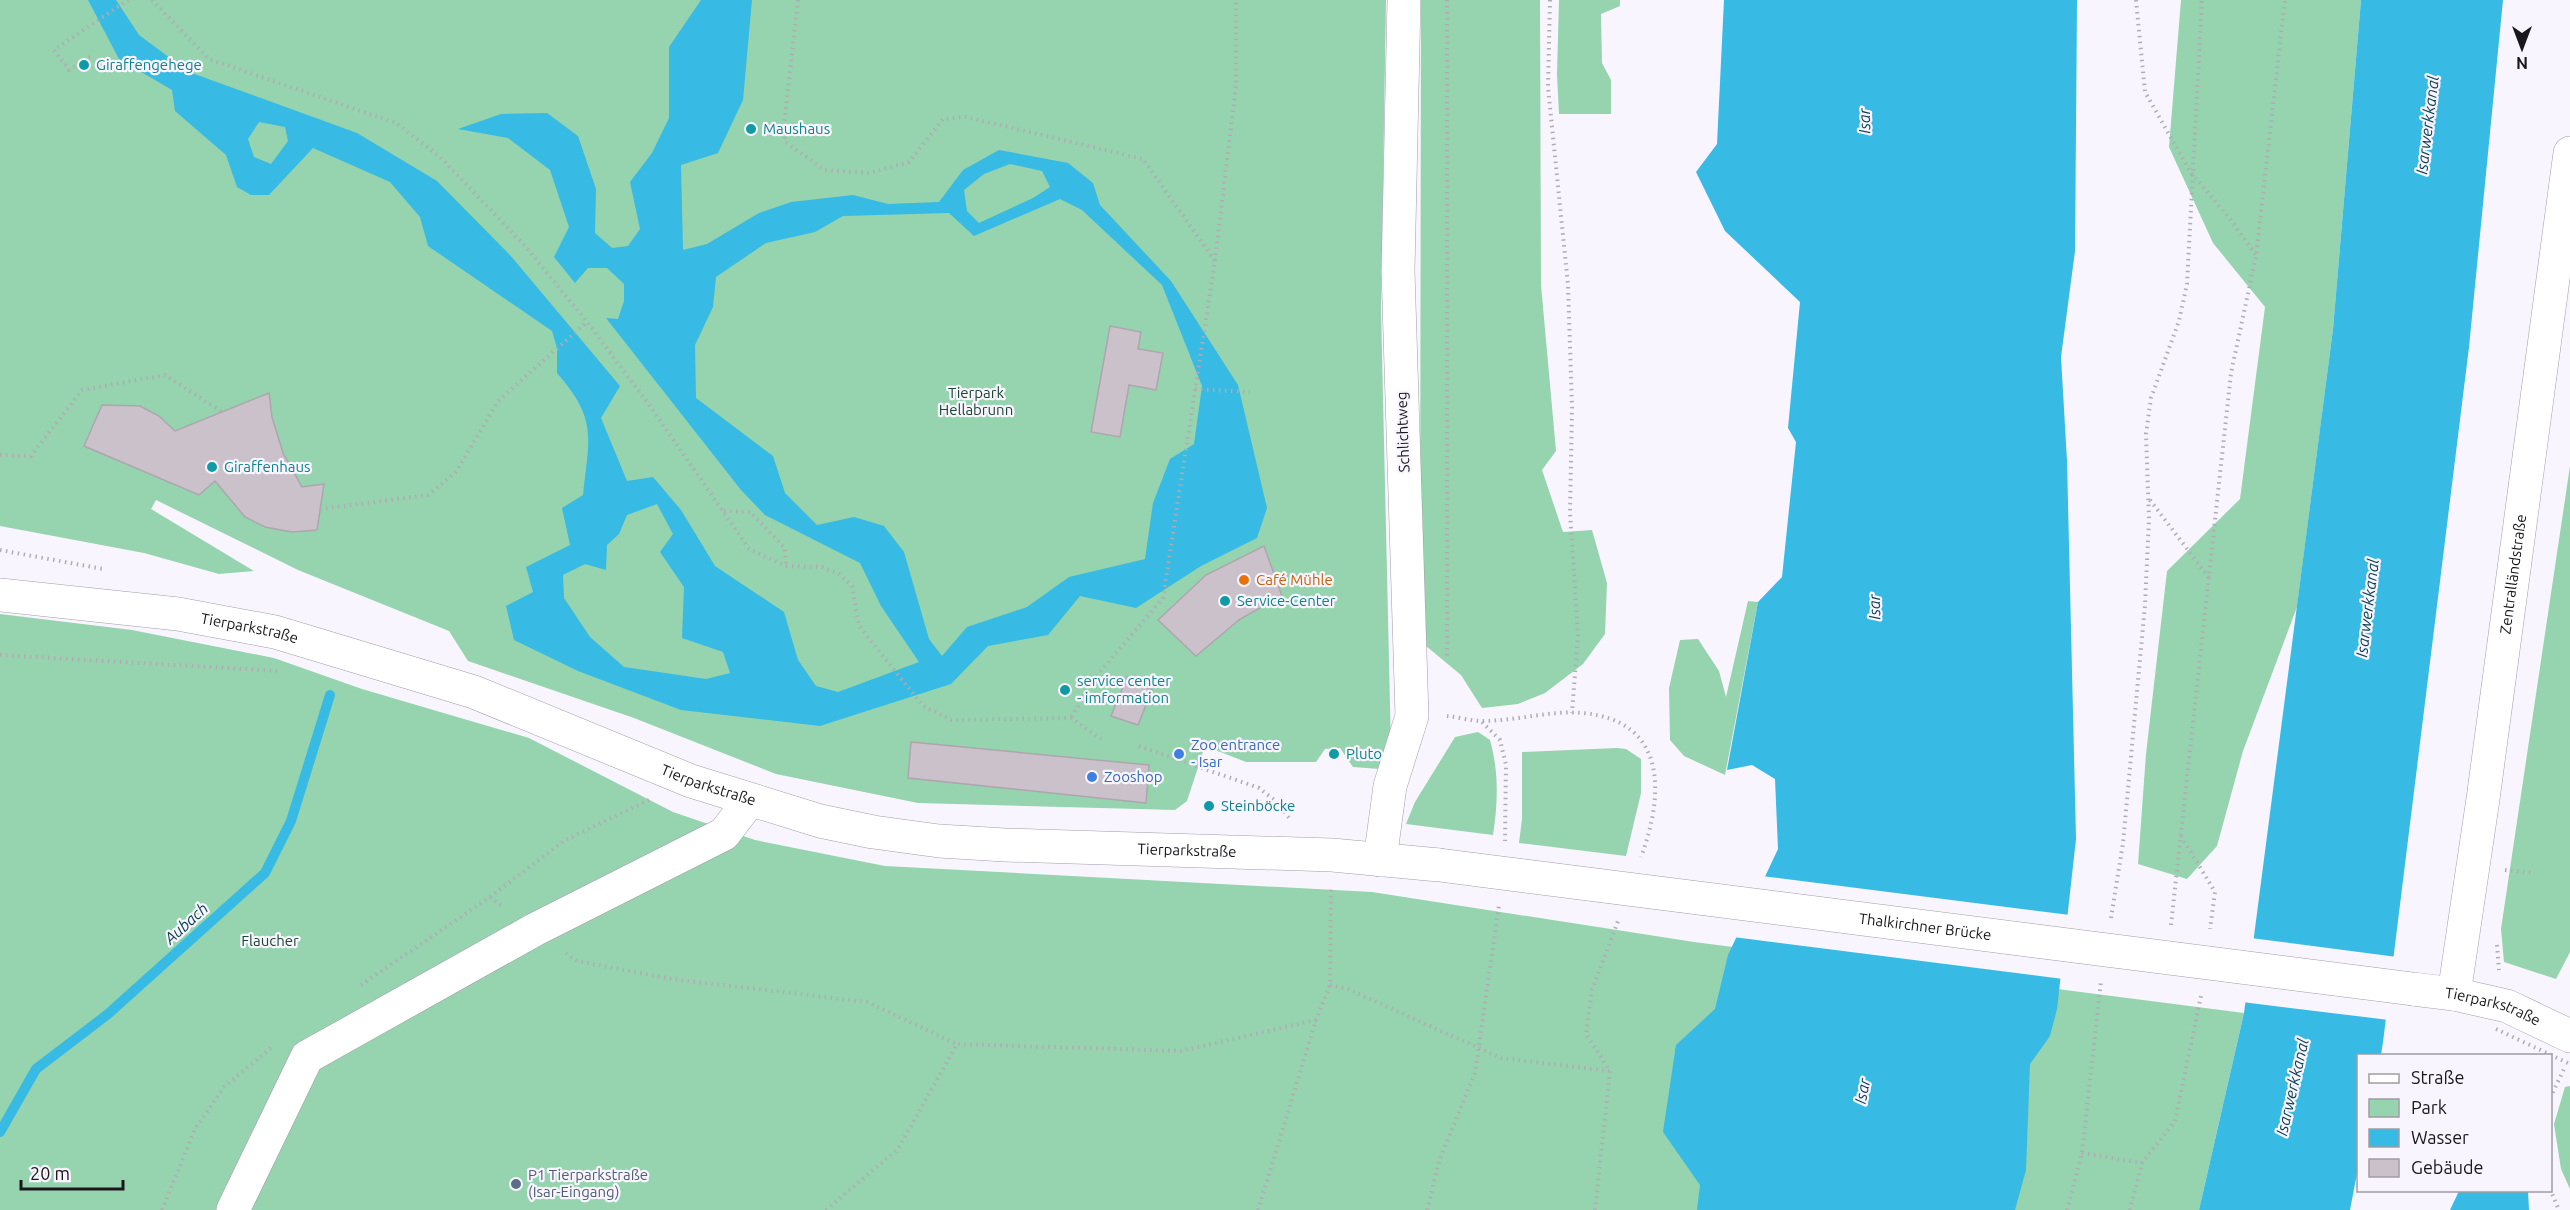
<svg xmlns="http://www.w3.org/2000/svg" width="2570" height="1210" font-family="Ubuntu,sans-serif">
  <rect width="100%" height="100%" fill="#f9f5fe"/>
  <g fill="#95d4ae">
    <polygon points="0,0 1386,0 1381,309 1391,749 1380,769 1353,767 1340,748 1325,749 1316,762 1246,762 1205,746 1187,801 1175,810 918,803 776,774 634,718 468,661 449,631 298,570 156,500 151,509 254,571 219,574 144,553 0,526"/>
    <polygon points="1421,0 1540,0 1541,285 1556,451 1542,470 1563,532 1592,530 1607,583 1605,634 1583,664 1545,693 1518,704 1482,708 1461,675 1420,641"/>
    <polygon points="1559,0 1620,0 1620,6 1601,14 1602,63 1611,80 1611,114 1559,114 1557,74"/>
    <polygon points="2181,0 2361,0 2333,329 2297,607 2243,751 2217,846 2187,879 2138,864 2146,754 2167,571 2240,499 2265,307 2213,243 2169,147"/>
    <polygon points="2570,466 2570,952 2556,979 2504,962 2501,929"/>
    <polygon points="1748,601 1758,602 1725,775 1684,756 1670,740 1669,688 1680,640 1698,639 1719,671 1726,697"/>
    <polygon points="0,614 132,630 274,658 362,689 529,738 673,812 755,840 885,866 1372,892 1694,942 2244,1013 2199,1210 0,1210"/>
    <path d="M1478,732L1490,740C1499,773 1498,802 1493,835L1406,824L1415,802L1455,737Z"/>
    <polygon points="1617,748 1626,749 1641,759 1641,793 1626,856 1519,843 1522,819 1522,752"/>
    <polygon points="2570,1086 2570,1189 2561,1169 2554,1124 2565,1087"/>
  </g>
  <g fill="#37bae4" fill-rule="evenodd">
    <path d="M88,0H116L139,35L189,72L357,133L437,181L510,255L620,386L601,418L627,481L653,477L681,510L715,566L784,612L798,660L816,686L838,692L919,662L881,606L860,563L765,515L741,490L606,318L618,319L624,301V284L607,268H588L575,283L554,257L569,227L550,170L508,138L458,129L501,114L547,113L578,136L596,189L595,233L612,248L628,246L640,229L630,182L652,153L669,118V47L701,0H752L743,100L718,153L681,165L683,250L707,244L759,213L791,202L853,195L888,204L939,202L963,170L999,150L1068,163L1093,183L1100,205L1171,281L1238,385L1267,508L1257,538L1201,566L1136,608L1080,596L1048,635L988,646L951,684L820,726L681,710L578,671L514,640L506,606L533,592L526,567L570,545L562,508L583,495C589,437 598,420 557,373V348L552,331L428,246L420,217L390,182L313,148L269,195H251L237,187L226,155L175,111L172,90L119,59ZM259,122L285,127L288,141L271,164L254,157L248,139ZM1010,164L1042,171L1050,187L1033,198L979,223L967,211L964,190L984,174ZM1060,199L1082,210L1162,285L1202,386L1194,444L1170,459L1153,503L1145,559L1069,577L1027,607L967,627L942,656L929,639L904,552L884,526L854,517L817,525L785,493L773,456L696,398L695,345L713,307L716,277L766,243L815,232L843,216L949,213L974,236ZM657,504L673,534L660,552L684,587L682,638L723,652L730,673L706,679L624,667L590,637L564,598L563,575L585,564L606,570L607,545L619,534L627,515Z"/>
    <polygon points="1724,0 2077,0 2075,251 2061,357 2067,461 2076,839 2057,1009 2050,1036 2030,1064 2026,1170 2015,1210 1697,1210 1700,1185 1663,1132 1676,1045 1715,1009 1728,955 1778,849 1775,779 1752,765 1727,770 1758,602 1782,577 1796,442 1788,428 1800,302 1725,231 1696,172 1717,144"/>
    <polygon points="2361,0 2503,0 2469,347 2383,1042 2381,1055 2358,1056 2358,1168 2350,1210 2199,1210 2244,1013 2333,329"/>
    <polygon points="2459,1191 2528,1191 2529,1210 2450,1210"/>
  </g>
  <g fill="#f9f5fe">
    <polygon points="1762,876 2070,915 2063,979 1733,937"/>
    <polygon points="2251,938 2397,957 2389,1020 2242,1002"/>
    <polygon points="2552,981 2570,989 2570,1045 2557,1069 2551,1066 2550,1056 2528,1055 2519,1051"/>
  </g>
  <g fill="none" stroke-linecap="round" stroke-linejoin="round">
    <polyline stroke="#37bae4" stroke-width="10" points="0,1132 36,1069 108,1014 265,873 291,821 330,695"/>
  </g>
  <g fill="#cac1ca" stroke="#aea5ae" stroke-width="1.5">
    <polygon points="1110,326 1141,332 1138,349 1163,353 1156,390 1129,385 1120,437 1091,432"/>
    <polygon points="269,393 272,417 283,453 302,487 324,484 317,530 292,532 265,527 245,517 215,481 199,495 84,446 102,405 140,406 159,416 175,431"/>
    <polygon points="1264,546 1282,596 1240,619 1196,656 1158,620 1206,575"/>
    <polygon points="1127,677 1152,690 1138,725 1111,716"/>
    <polygon points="911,742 1149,765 1146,803 908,778"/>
  </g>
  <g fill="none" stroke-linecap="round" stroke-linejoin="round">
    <g stroke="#a29da7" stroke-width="34">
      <g id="minor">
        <path id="s1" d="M0,595L178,614L275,632L474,692L691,781L820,821L873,832L939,841L1005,845L1332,855L1439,865"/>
        <polyline points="1380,860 1390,786 1412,716 1398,271 1404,0"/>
        <path id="s2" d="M2413,989L2454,994L2507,1006L2570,1036"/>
        <path id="s3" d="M2454,994L2483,799L2570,153"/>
        <polyline points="233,1210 307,1057 534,930 724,834 750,800"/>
      </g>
    </g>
    <g stroke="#afacb3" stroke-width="4" stroke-dasharray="1.5 4.5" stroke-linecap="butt">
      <polyline points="152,0 209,59 396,123 440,157 525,246 587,322 650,406 749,549 786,566 822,567 839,574 852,586 859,626 923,706 951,720 1071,718 1101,739"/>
      <polyline points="798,0 784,125 785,142 825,170 870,173 909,162 943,119 966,117 1143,159 1215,261 1163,598 1094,679 1071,718"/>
      <polyline points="1447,0 1447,659"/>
      <polyline points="1550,0 1548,87 1568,285 1572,407 1570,513 1578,635 1572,713"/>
      <polyline points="2136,0 2145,92 2191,173 2227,215 2256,255"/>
      <polyline points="90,57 69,70 54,50 128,0"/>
      <polyline points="1215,261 1236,85 1236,0"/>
      <polyline points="1195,389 1250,392"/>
      <polyline points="0,455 31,456 82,390 165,375 222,412"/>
      <polyline points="2150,500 2209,578"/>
      <polyline points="320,509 428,495 456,472 498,401 587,322"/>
      <polyline points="724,511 750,512 785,548 786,566"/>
      <polyline points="0,550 103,569"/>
      <polyline points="0,655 280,671"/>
      <path d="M1447,716C1458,717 1471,721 1483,721C1516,721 1550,710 1583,713C1668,721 1664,795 1641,857"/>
      <polyline points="1482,722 1500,740 1506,765 1505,841"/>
      <polyline points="1139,746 1259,788 1277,802 1290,819"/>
      <polyline points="2181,836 2215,892 2210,929"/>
      <polyline points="2505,870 2534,873"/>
      <polyline points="490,897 504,908"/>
      <polyline points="2111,918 2123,843 2145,605 2149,519 2146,434 2151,398 2179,321 2187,284 2202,0"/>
      <polyline points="2171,925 2231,373 2256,256 2285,0"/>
      <polyline points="2497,945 2499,970"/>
      <polyline points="566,953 577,961 672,979 867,1002 957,1044"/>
      <polyline points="361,985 490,897 565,840 649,800"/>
      <polyline points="1330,985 1348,989 1501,1058 1609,1071"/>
      <polyline points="2550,1098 2564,1069"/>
      <polyline points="2082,1153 2142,1163"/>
      <polyline points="2550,1189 2559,1210"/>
      <polyline points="162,1210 195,1129 224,1087 271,1048"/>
      <polyline points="826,1210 898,1149 957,1044 1181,1051 1316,1020"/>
      <polyline points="1258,1210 1316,1020 1330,985 1331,889"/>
      <polyline points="1427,1210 1439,1161 1475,1073 1499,905"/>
      <polyline points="1595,1210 1610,1071 1586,1034 1592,990 1618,921"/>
      <polyline points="2067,1210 2082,1153 2101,981"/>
      <polyline points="2130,1210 2142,1163 2175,1121 2201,996"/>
    </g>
    <use href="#minor" stroke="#fff" stroke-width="33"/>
    <g stroke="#a29da7" stroke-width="34" stroke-linecap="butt">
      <g id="minor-bridge">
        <path id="s4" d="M1439,865L2413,989"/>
      </g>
    </g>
    <polyline stroke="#afacb3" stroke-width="4" stroke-dasharray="1.5 4.5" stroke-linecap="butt" points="2496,1029 2570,1064"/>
    <use href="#minor-bridge" stroke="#fff" stroke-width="33"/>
  </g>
  <g fill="#0f9aa8" stroke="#f9f5fe" stroke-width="2">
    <circle cx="84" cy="65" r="6"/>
    <circle cx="751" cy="129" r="6"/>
    <circle cx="212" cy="467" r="6"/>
    <circle cx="1225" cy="601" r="6"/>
    <circle cx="1065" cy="690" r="6"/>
    <circle cx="1334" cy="754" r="6"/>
    <circle cx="1209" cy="806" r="6"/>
  </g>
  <circle fill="#e8710a" stroke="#f9f5fe" stroke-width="2" cx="1244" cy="580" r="6"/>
  <g fill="#3f7fe0" stroke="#f9f5fe" stroke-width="2">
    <circle cx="1179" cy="754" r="6"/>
    <circle cx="1092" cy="777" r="6"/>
  </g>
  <circle fill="#5c6f8a" stroke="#f9f5fe" stroke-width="2" cx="516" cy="1184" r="6"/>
  <g text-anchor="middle" stroke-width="4.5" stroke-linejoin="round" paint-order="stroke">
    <g font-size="15" fill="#0d838f" stroke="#f9f5fe" text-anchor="start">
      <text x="96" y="70">Giraffengehege</text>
      <text x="763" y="134">Maushaus</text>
      <text x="224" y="472">Giraffenhaus</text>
      <text x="1237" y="606">Service-Center</text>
      <text x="1077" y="686">service center<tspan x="1077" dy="17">- imformation</tspan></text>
      <text x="1346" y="759">Pluto</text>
      <text x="1221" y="811">Steinböcke</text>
    </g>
    <g font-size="15" fill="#1c4630" stroke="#f9f5fe">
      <text x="976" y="398">Tierpark<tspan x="976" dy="17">Hellabrunn</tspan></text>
      <text x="270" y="946">Flaucher</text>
    </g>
    <g font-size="15" fill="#19171b" stroke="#f9f5fe">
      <text transform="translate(1403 432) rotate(-92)" y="5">Schlichtweg</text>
      <text dy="5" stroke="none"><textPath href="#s3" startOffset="424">Zentralländstraße</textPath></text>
      <text dy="5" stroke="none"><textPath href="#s1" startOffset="252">Tierparkstraße</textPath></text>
      <text dy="5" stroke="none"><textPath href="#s1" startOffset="738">Tierparkstraße</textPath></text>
      <text dy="5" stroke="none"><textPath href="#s1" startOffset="1224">Tierparkstraße</textPath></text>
      <text dy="5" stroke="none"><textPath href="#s4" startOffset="490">Thalkirchner Brücke</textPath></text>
      <text dy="5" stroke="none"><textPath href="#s2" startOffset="82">Tierparkstraße</textPath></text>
    </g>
    <g font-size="15" fill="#c56008" stroke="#f9f5fe" text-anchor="start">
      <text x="1256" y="585">Café Mühle</text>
    </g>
    <g font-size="15" fill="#366cbe" stroke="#f9f5fe" text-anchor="start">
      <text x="1191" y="750">Zoo entrance<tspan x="1191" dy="17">- Isar</tspan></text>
      <text x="1104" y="782">Zooshop</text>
    </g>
    <g font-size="15" fill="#4e5e75" stroke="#f9f5fe" text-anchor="start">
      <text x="528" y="1180">P1 Tierparkstraße<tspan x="528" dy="17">(Isar-Eingang)</tspan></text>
    </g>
    <g font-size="16" font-style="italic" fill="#063f51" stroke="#f9f5fe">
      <text transform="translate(1864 121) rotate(-91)" y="6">Isar</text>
      <text transform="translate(2427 125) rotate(-83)" y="6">Isarwerkkanal</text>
      <text transform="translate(1874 607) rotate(-91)" y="6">Isar</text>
      <text transform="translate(2367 608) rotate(-83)" y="6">Isarwerkkanal</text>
      <text transform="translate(186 923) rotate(-42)" y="6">Aubach</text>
      <text transform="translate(2292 1087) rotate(-77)" y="6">Isarwerkkanal</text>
      <text transform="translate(1862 1091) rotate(-79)" y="6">Isar</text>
    </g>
  </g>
  <rect x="2357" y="1054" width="195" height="138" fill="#f9f5fe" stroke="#9f9ca3" stroke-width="1.5"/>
  <rect x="2369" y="1074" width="30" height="9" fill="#ffffff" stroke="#9f9ca3" stroke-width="1.5"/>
  <text x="2411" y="1084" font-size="18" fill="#19171b">Straße</text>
  <rect x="2369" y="1099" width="30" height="18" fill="#95d4ae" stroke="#9f9ca3" stroke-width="1.5"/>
  <text x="2411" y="1114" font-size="18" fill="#19171b">Park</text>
  <rect x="2369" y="1129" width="30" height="18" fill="#37bae4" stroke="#9f9ca3" stroke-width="1.5"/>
  <text x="2411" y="1144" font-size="18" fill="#19171b">Wasser</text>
  <rect x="2369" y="1159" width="30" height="18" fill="#cac1ca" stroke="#9f9ca3" stroke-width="1.5"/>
  <text x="2411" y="1174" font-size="18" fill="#19171b">Gebäude</text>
  <g transform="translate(2522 48) rotate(180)" stroke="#f9f5fe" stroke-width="4.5" paint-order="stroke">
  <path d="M0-4.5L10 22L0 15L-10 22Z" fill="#19171b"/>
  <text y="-9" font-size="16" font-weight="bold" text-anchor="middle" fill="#19171b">N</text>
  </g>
  <path d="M21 1180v9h102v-9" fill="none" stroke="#19171b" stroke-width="3"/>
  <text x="30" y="1180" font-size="18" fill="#19171b" stroke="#f9f5fe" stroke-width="4.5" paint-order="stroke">20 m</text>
</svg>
